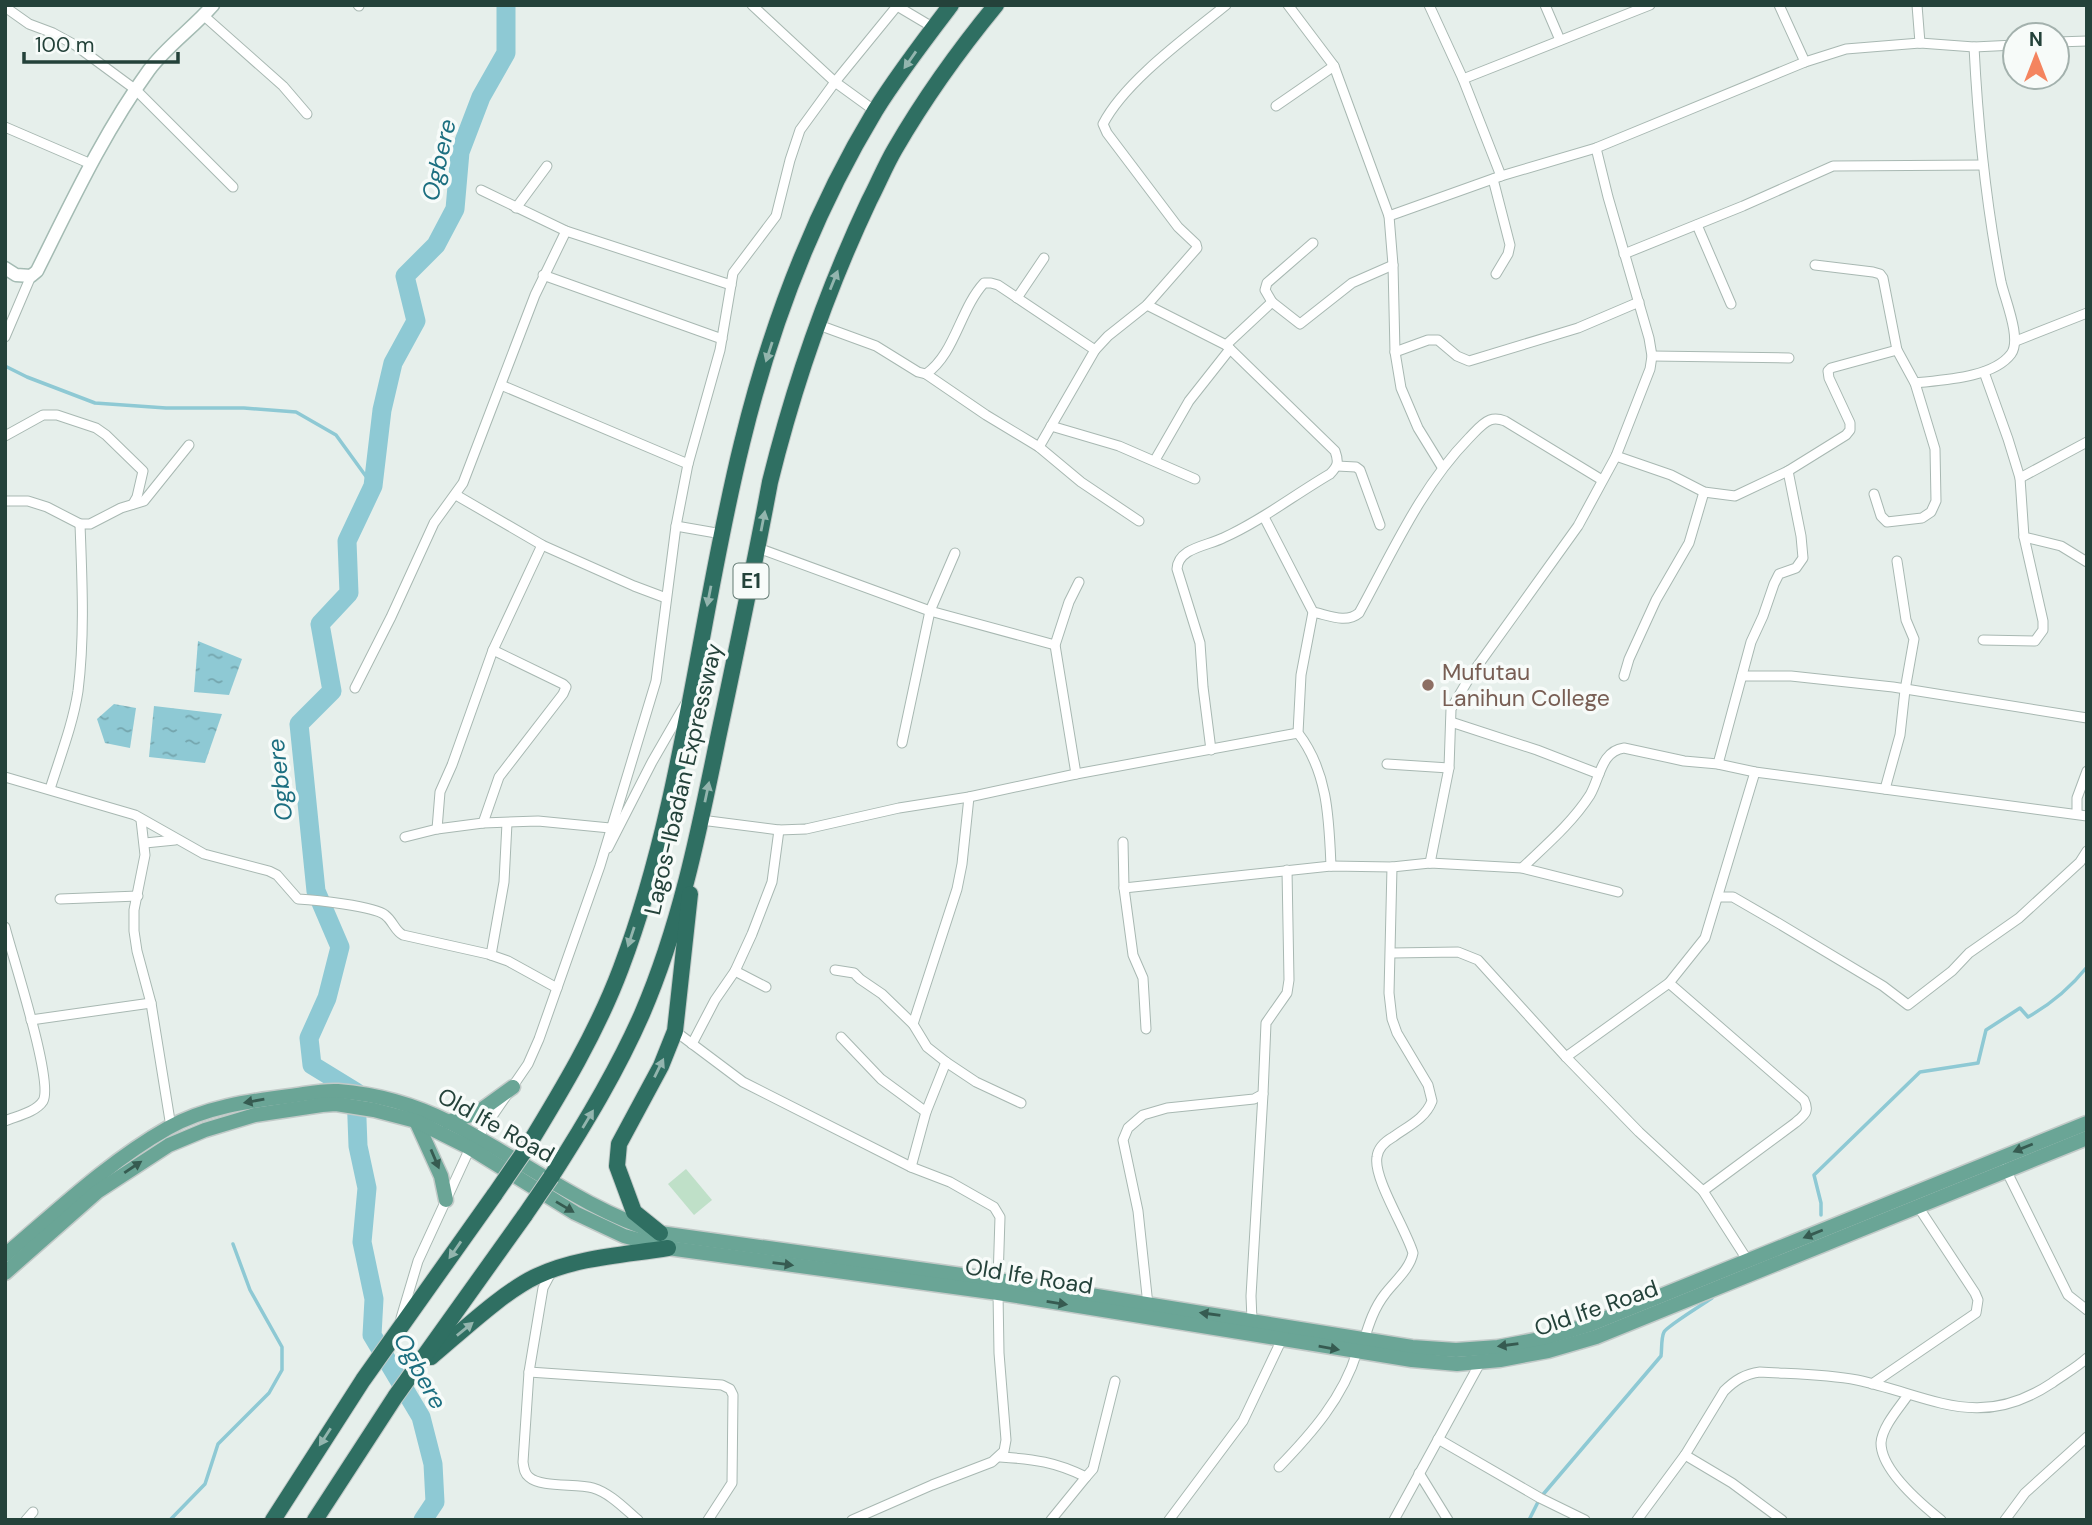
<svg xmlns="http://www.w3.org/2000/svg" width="2092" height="1525" font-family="'DM Sans',sans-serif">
  <defs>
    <pattern id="water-ripples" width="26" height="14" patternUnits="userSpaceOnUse" patternTransform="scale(1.75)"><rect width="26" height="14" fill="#8ec9d4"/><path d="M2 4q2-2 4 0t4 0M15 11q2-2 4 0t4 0" fill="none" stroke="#74a5ad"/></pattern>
  </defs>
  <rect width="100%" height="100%" fill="#e6efeb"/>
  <polygon fill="#bfe0c8" points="686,1169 712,1200 694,1215 668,1184"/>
  <g fill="url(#water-ripples)">
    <polygon points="198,641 242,659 229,695 194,692"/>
    <polygon points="114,704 136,708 130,748 105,743 97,719"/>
    <polygon points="154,706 222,714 205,763 149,757"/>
  </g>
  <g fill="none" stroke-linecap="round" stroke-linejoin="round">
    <g stroke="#8ec9d4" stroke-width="3.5">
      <polyline points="5,366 27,377 95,403 166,408 244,408 296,412 336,435 373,486"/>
      <path d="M1821,1215V1203L1814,1175L1920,1072L1978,1063L1986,1030L2020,1008L2028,1017C2051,1004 2071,987 2087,967"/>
      <polyline points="170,1520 205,1484 218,1444 269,1393 282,1370 282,1347 250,1290 233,1244"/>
      <path d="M1529,1520L1540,1498L1661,1356C1662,1349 1661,1338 1664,1332C1666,1327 1703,1304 1712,1298"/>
    </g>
    <polyline stroke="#8ec9d4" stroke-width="19" points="423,1520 435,1502 433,1464 421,1417 372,1335 374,1299 362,1242 367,1188 358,1146 356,1092 312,1065 309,1038 327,998 340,947 316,891 299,724 332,691 320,624 349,593 347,541 373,486 382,410 393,363 416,321 405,276 436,245 455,209 460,152 481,97 506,53 506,5"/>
    <g stroke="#a8b8b2" stroke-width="11">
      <g id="street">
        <polyline points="358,5 359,6"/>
        <polyline points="752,5 835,82 875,111"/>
        <polyline points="1288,5 1334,66 1389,216 1393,265 1395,352 1401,388 1418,428 1442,467"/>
        <polyline points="1429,5 1463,79 1501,176"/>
        <polyline points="1545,5 1560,40"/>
        <polyline points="1779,5 1805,62"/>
        <polyline points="1917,5 1920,43"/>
        <polyline points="5,7 29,24 53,33 75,45 136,90 233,187"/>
        <polyline points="203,15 283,86 307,114"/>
        <polyline points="2057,42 2087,41"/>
        <polyline points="1463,79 1650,5"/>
        <polyline points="1276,106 1334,66"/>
        <polyline points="5,127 91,164"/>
        <polyline points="1493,179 1510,245 1508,254 1496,274"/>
        <polyline points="481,190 566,231 731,285"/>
        <polyline points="516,208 547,166"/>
        <polyline points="1389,216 1501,176 1596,148 1805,62 1846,49 1920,43 1974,47 2015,45"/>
        <polyline points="1697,225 1731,304"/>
        <polyline points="1624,254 1743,206 1833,166 1983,165"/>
        <polyline points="1815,265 1873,272 1880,274 1883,278 1897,350 1915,383 1935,449 1936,501 1931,512 1922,518 1887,522 1881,516 1874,494"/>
        <polyline points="543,275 722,339"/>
        <polyline points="1017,298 1044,258"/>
        <polyline points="1272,302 1265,290 1267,283 1313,243"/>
        <path d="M1147,305L1226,345L1335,451C1339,462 1338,466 1330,474C1294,495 1261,521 1223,538C1207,546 1178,548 1177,569L1200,643L1203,687L1211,750"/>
        <polyline points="816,324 876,346 918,372 926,374 986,415 1039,447 1081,482 1139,521"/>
        <polyline points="5,337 31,276"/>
        <polyline points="2016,341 2087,313"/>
        <polyline points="1226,345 1272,302 1300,324 1352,283 1393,265"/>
        <polyline points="1395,352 1428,340 1438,340 1457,356 1469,361 1578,328 1639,302"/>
        <polyline points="1652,356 1789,358"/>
        <path d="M926,374C955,354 960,309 984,283H991L998,285L1095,350"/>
        <path d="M1915,383C1942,380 1993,378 2011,354C2022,339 2005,300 2001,282C1986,204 1978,126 1974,47"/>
        <polyline points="501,385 688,464"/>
        <polyline points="1051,426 1119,446 1195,479"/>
        <polyline points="5,436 43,415 57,415 96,428 106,435 143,471 137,497 133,504"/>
        <path d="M1039,447L1095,350L1108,336L1147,305L1197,248L1196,244L1178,227L1107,133L1103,124C1125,81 1188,36 1226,5"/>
        <polyline points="1616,456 1671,475 1704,492 1735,496 1788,471 1846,435 1850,430 1850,423 1829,378 1828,371 1831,368 1897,350"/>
        <polyline points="1155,460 1189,401 1230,349"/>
        <polyline points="1337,466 1356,467 1360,470 1380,525"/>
        <polyline points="2020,478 2087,442"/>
        <polyline points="456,495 542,545 634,586 666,598"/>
        <polyline points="5,501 28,501 47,507 80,524 90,524 121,508 144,501 189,445"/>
        <path d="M1264,517L1313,612L1301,675L1298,733C1328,772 1329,819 1331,866"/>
        <polyline points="676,526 722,534"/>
        <polyline points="2024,537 2061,546 2087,562"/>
        <polyline points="758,548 930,611 1055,645"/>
        <path d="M1313,612C1328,615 1346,624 1359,613C1392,553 1421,487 1469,438C1475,432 1482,423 1490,420C1495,418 1500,419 1505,421L1602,480"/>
        <polyline points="1983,640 2035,641 2043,630 2043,621 2024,537 2020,478 2008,439 1984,372"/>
        <polyline points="1624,676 1629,659 1656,600 1689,543 1704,492"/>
        <polyline points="1742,676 1791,676 1893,687 2087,718"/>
        <polyline points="355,688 391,617 434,523 463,483 535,295 566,231"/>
        <polyline points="1451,722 1537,750 1599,774"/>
        <polyline points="902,743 930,611 955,553"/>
        <polyline points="1387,764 1449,768"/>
        <polyline points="1718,764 1751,642 1763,616 1774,584 1779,574 1796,568 1803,558 1801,536 1788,471"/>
        <polyline points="1076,774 1055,645 1069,602 1079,582"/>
        <path d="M5,777L135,815L204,854L269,871L277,875L298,899C315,900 374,906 385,915C393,921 395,931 403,935L488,954L508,961L557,988"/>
        <path d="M50,789C60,757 73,724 78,691C85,635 82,579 80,524"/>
        <polyline points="1885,789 1900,735 1905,690 1914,639 1906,620 1897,561"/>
        <polyline points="2077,814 2077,798 2087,771"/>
        <polyline points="141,820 145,855 134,910 134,931 137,951 151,1003 171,1127"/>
        <polyline points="701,820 779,830 806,829 899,808 969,797 1076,774 1298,733"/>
        <polyline points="483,823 499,777 563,694 566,687 563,684 493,650"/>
        <polyline points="437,829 440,792 452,765 493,650 542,545"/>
        <polyline points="405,837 437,829 483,823 538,821 610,828"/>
        <polyline points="1123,842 1124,888 1133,955 1143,978 1146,1029"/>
        <polyline points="145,843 175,840"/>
        <polyline points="608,848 652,762 686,703"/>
        <polyline points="1430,863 1449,768 1451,709 1471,675 1578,526 1616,456 1650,369 1652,356 1649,338 1608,197 1596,148"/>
        <path d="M1522,868C1546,845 1572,823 1590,795C1600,778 1601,751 1624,748L1684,761L1718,764L1755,772L2087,816"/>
        <polyline points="1124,888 1331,866 1392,867 1430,863 1522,868 1618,892"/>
        <polyline points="1718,897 1733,897 1778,923 1883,986 1908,1005 1952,971 1969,953 2019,918 2080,862 2087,851"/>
        <polyline points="60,899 138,896"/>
        <path d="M5,927C12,955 54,1082 43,1101C36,1112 17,1116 5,1121"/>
        <polyline points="1392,953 1458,952 1478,960 1566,1057 1639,1132 1703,1191 1748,1261"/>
        <polyline points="491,955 504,882 507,823"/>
        <polyline points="835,970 854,973 860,979 882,994 913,1024 927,1047 946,1062 976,1082 1021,1103"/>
        <polyline points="735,971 766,987"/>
        <path d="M1669,983L1804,1100C1810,1112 1804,1115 1795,1123L1703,1191"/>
        <polyline points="31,1020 151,1003"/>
        <polyline points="913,1024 957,889 962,864 969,797"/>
        <polyline points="675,1031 743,1082 911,1167 950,1182 994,1207 1000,1217 998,1280"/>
        <polyline points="841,1037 881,1079 926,1112"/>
        <polyline points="692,1044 715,1000 735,971 752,934 772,882 779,830"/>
        <polyline points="1566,1057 1669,983 1705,938 1755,772"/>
        <polyline points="478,1137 528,1064 539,1039 600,866 656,681 676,526 688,464 720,350 733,273 776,216 790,160 800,130 835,82 897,6 934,28"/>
        <polyline points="911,1167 926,1112 946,1062"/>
        <polyline points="2005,1168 2068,1295 2087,1310"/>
        <path d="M552,1271L543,1288L529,1372L523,1462C524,1468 524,1473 529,1477C541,1488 577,1483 593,1488C610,1493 625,1509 638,1520"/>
        <polyline points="1148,1305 1138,1211 1123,1140 1128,1128 1143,1115 1167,1108 1254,1099 1263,1094 1266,1023 1287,993 1289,980 1287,870"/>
        <polyline points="401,1318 418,1261 470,1148"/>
        <polyline points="1252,1320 1251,1296 1263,1094"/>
        <path d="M1364,1340C1369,1324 1374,1308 1385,1294C1394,1282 1410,1269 1413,1253C1406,1229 1373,1178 1377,1157C1378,1148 1386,1141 1393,1137C1408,1126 1425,1119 1432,1101L1428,1085L1397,1033L1392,1019L1389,993L1392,867"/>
        <polyline points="529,1372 722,1385 730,1389 733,1395 732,1483 708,1520"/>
        <polyline points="1872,1384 1976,1313 1978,1300 1975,1293 1917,1205"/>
        <path d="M1908,1395C1899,1408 1882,1427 1881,1443C1881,1470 1921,1504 1941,1520"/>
        <polyline points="1438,1439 1540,1498 1585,1520"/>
        <polyline points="1685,1455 1732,1483 1782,1520"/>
        <path d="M1000,1457C1034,1459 1056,1462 1086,1477L1093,1469L1115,1381"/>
        <path d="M1279,1467C1311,1434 1343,1398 1357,1352"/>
        <polyline points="1419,1473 1448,1520"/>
        <polyline points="26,1520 33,1512"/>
        <polyline points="852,1520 932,1485 992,1462 1004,1451 1006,1440 999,1353 998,1293"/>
        <polyline points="1051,1520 1086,1477"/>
        <polyline points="1169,1520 1243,1421 1282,1339"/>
        <polyline points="1394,1520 1480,1363"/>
        <path d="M1637,1520L1685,1455L1724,1391C1735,1380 1745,1374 1760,1372C1792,1374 1826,1374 1857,1380C1932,1396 1978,1432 2052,1383C2063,1375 2076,1368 2087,1358"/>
        <polyline points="2005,1520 2025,1493 2087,1437"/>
      </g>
    </g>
    <g stroke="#a4bbb3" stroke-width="15">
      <path id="secondary" d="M5,268L16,275L31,276L37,271C71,203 104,132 149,70C167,46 193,28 213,5"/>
    </g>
    <g stroke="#c2cac8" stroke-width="17">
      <g id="primary">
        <polyline points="416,1121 441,1176 446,1200"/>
        <polyline points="448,1122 477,1113 513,1087"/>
        <path d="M5,1255C57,1211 108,1162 168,1128C205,1107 249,1101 290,1096C306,1094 322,1090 338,1091C376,1094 415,1105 449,1122C520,1158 583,1209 660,1233L998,1280L1412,1347L1456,1350L1498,1347L1545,1338L1591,1324L2087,1123"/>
        <polyline points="5,1273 97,1192 169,1145 205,1130 255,1115 322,1105 336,1104 374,1110 416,1121 470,1148 575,1213 624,1236 668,1248 998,1293 1412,1360 1457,1364 1500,1360 1548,1351 1596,1337 2087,1138"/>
      </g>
    </g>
    <g stroke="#c2cac8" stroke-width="18">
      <g id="highway">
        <path d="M526,1149C562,1090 597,1032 621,968C684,801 699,616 742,443C770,328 814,212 875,111C898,74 925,39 951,5"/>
        <path d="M551,1177C585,1124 617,1071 642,1014C680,926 699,831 718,738C736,653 754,568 770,482C794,385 826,292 869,201C878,184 885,166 895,149C924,99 959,50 996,5"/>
        <polyline points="660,1233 634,1212 617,1166 619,1144 661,1066 675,1031 690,894"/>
        <path d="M431,1357C460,1333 504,1291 537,1276C577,1257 625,1255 668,1248"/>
        <polyline points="273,1520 363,1380 495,1194"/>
        <polyline points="315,1520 395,1397 525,1215"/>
      </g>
    </g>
    <use href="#street" stroke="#fff" stroke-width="9"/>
    <use href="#secondary" stroke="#fff" stroke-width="12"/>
    <use href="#primary" stroke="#6aa596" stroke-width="14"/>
    <use href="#highway" stroke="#2f6f62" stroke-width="16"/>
    <g stroke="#c2cac8" stroke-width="18" stroke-linecap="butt">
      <g id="highway-bridge">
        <polyline points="495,1194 526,1149"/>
        <polyline points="525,1215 551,1177"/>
      </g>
    </g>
    <use href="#highway-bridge" stroke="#2f6f62" stroke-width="16"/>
  </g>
  <defs><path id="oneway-solid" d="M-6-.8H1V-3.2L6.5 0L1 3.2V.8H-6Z" transform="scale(1.75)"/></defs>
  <g fill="#93b5ae">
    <use href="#oneway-solid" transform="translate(910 60) rotate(125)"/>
    <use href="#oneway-solid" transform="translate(834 280) rotate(-68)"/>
    <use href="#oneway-solid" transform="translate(769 352) rotate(108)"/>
    <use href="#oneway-solid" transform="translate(763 521) rotate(-79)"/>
    <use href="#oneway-solid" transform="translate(709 596) rotate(101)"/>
    <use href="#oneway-solid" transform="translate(707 792) rotate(-78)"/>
    <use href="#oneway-solid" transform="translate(631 937) rotate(108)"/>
    <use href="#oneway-solid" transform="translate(659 1068) rotate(-64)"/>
    <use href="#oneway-solid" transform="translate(588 1119) rotate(-59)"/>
    <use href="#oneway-solid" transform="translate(455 1250) rotate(125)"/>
    <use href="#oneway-solid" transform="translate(465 1329) rotate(-39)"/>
    <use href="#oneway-solid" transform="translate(325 1437) rotate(123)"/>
  </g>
  <g fill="#365b51">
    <use href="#oneway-solid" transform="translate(254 1101) rotate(170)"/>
    <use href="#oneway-solid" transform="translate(2023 1148) rotate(158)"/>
    <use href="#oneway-solid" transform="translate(435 1159) rotate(67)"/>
    <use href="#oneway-solid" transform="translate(133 1167) rotate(-34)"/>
    <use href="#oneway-solid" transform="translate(565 1207) rotate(31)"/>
    <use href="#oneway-solid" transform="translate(1813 1234) rotate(158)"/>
    <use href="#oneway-solid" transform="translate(783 1264) rotate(7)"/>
    <use href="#oneway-solid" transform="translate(1057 1303) rotate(9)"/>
    <use href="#oneway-solid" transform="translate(1210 1314) rotate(-172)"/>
    <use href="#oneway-solid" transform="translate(1508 1345) rotate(172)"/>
    <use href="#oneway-solid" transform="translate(1329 1348) rotate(10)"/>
  </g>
  <circle fill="#8d6e63" stroke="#f7fbf9" stroke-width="2.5" cx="1428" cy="685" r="7"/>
  <g text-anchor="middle" stroke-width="7" stroke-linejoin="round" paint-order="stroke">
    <rect fill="#f7fbf9" stroke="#637a73" stroke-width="2" x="733.5" y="563.5" width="35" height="35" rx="5"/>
    <g font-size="21" font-weight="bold" fill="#24423a">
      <text x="751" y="588">E1</text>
    </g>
    <g font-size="23" fill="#785e54" stroke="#f7fbf9" text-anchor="start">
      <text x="1442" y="680">Mufutau<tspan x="1442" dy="26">Lanihun College</tspan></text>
    </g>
    <g font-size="23" fill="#24423a" stroke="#f7fbf9">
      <text transform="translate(683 779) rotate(-77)" y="8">Lagos-Ibadan Expressway</text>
      <text transform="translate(496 1125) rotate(29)" y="8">Old Ife Road</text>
      <text transform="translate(1029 1276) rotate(9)" y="8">Old Ife Road</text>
      <text transform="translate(1596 1308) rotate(-19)" y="8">Old Ife Road</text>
    </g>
    <g font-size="24" font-style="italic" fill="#1c6f80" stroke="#f7fbf9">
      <text transform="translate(439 160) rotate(-77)" y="8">Ogbere</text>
      <text transform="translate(280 780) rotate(-96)" y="8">Ogbere</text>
      <text transform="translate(420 1371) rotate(61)" y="8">Ogbere</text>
    </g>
  </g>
  <rect width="2092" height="1525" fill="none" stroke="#24423a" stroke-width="14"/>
  <g transform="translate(2036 56)"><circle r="33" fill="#f7fbf9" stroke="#a3b1ad" stroke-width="2"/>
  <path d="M0-5L12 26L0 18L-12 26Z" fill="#f4845f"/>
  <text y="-10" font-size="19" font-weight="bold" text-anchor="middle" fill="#24423a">N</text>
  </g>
  <path d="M24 52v10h154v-10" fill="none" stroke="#24423a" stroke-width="3.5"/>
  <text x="35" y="52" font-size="21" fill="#24423a" stroke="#f7fbf9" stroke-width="5" paint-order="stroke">100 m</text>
</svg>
